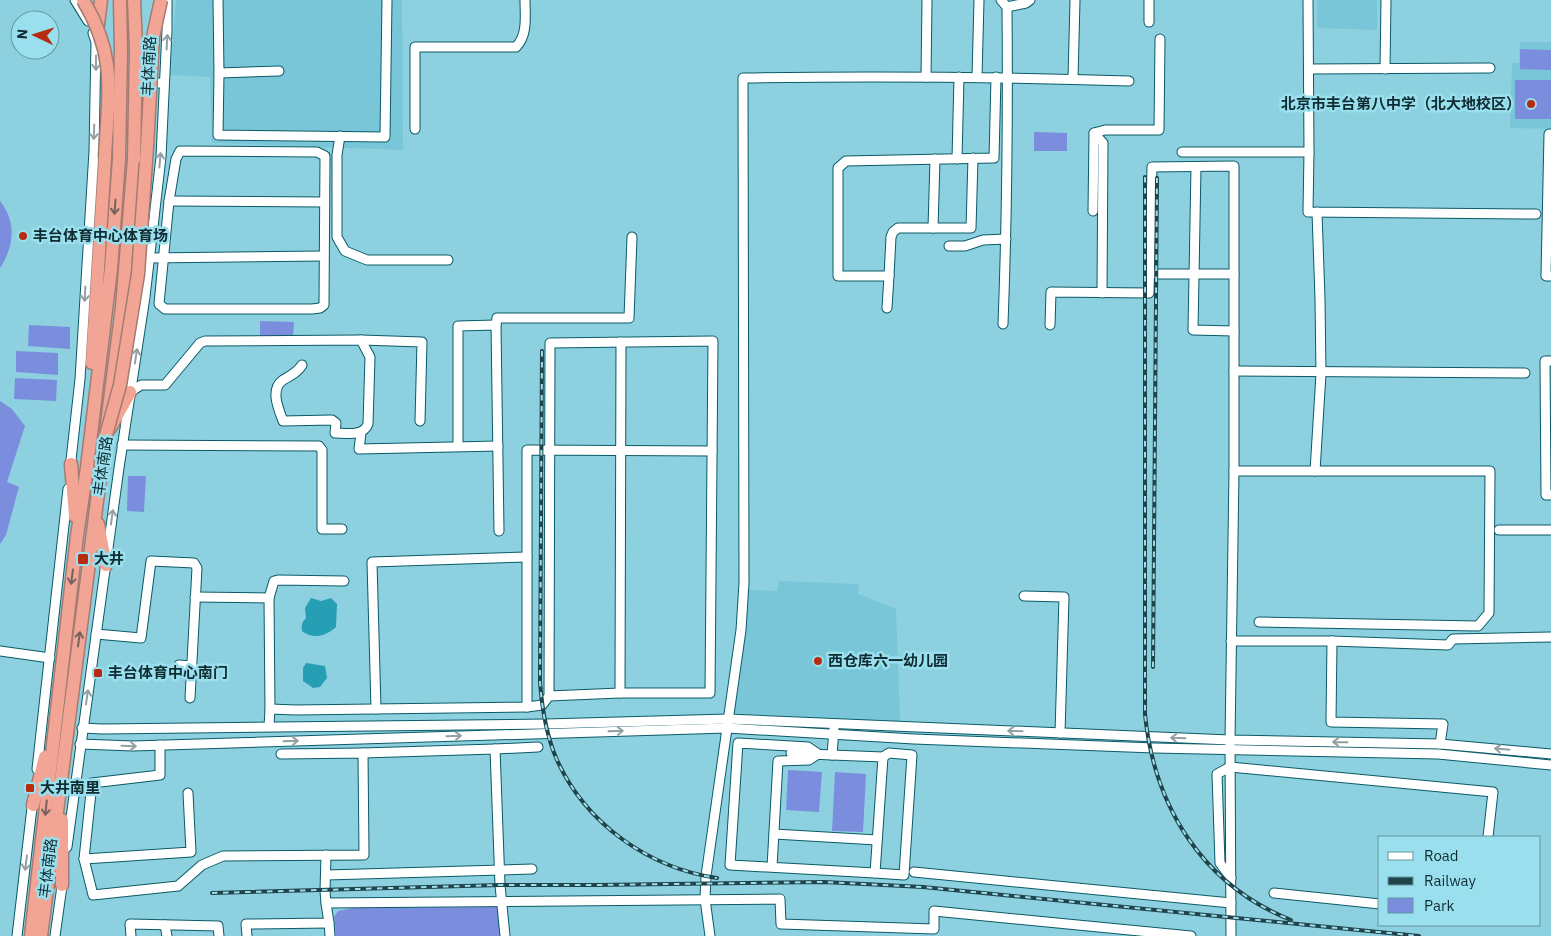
<svg xmlns="http://www.w3.org/2000/svg" width="1551" height="936" font-family="'IBM Plex Sans','Noto Sans SC',sans-serif">
  <rect width="100%" height="100%" fill="#8dd1e0"/>
  <g fill="#78c6d7">
    <polygon points="176,0 402,0 403,150 212,143 210,77 170,75"/>
    <polygon points="1317,0 1377,0 1377,30 1317,28"/>
    <polygon points="1520,42 1551,42 1551,129 1510,128 1512,63 1519,63"/>
    <polygon points="779,581 859,584 858,594 896,609 900,722 734,713 747,590 777,591"/>
  </g>
  <g fill="#7b8ede">
    <polygon points="1520,49 1551,50 1551,70 1520,69"/>
    <rect x="1515" y="80" width="36" height="39"/>
    <polygon points="1034,132 1067,133 1067,151 1034,151"/>
    <path d="M0,201C17,222 14,247 0,268Z"/>
    <polygon points="260,321 294,322 293,340 260,339"/>
    <polygon points="29,325 70,327 70,349 28,346"/>
    <polygon points="16,351 58,353 58,375 16,372"/>
    <polygon points="15,378 57,380 56,401 14,399"/>
    <polygon points="0,401 12,409 25,426 7,482 19,487 6,535 0,544"/>
    <polygon points="128,476 146,476 144,512 127,511"/>
    <polygon points="788,770 822,772 819,812 786,810"/>
    <polygon points="835,772 866,774 863,832 832,831"/>
    <polygon points="501,907 504,936 336,936 334,917 338,911 353,908"/>
  </g>
  <g fill="#269eb4">
    <path d="M311,598L321,601L331,598L337,604L336,627C326,636 313,640 302,631C301,625 302,622 306,618L305,608Z"/>
    <polygon points="306,663 325,666 327,678 320,687 313,688 303,681 303,668"/>
  </g>
  <g fill="none" stroke-linecap="round" stroke-linejoin="round">
    <g stroke="#0a5a67" stroke-width="11">
      <g id="minor">
        <polyline points="75,0 88,21"/>
        <polyline points="218,0 219,73 279,71"/>
        <path d="M1001,0L1007,7C1008,113 1007,218 1003,324"/>
        <polyline points="1149,0 1149,22"/>
        <polyline points="1308,0 1309,152"/>
        <polyline points="1007,7 1026,3 1030,0"/>
        <polyline points="1309,69 1490,68"/>
        <polyline points="1385,69 1386,0"/>
        <polyline points="219,73 218,135 385,137 387,0"/>
        <polyline points="926,77 927,0"/>
        <polyline points="977,77 979,0"/>
        <polyline points="1073,79 1075,0"/>
        <polyline points="116,83 164,83"/>
        <path d="M415,129V47H516C528,35 525,16 525,0"/>
        <polyline points="1551,134 1549,134 1546,276 1551,276"/>
        <polyline points="340,136 337,155 337,237 345,251 367,260 448,260"/>
        <polygon points="180,151 317,152 325,156 324,305 320,308 312,309 165,309 159,304 169,201 176,159"/>
        <polyline points="1182,152 1309,152 1308,212 1536,214"/>
        <polyline points="957,159 959,77"/>
        <polyline points="1196,167 1193,330 1234,331"/>
        <polyline points="169,201 324,202"/>
        <polyline points="1093,211 1094,133"/>
        <polyline points="933,228 935,159"/>
        <polyline points="949,246 965,246 983,240 1006,239"/>
        <polyline points="149,258 323,256"/>
        <polyline points="1149,274 1234,274"/>
        <polyline points="889,276 891,237 893,232 898,228 971,228 973,158"/>
        <polyline points="1102,293 1103,143 1094,133 1105,130 1159,130 1160,39"/>
        <polyline points="887,308 889,276 838,276 838,168 846,161 994,158 996,77"/>
        <polyline points="496,325 497,318 629,318 632,237"/>
        <polyline points="1050,325 1051,292 1149,293 1152,167 1234,166 1234,471 1230,740 1231,936"/>
        <polyline points="361,340 422,342 420,421"/>
        <polyline points="1551,361 1545,361 1546,495 1551,495"/>
        <polyline points="1234,371 1525,373"/>
        <path d="M130,392L141,385H165L200,343L205,341L361,340L370,357L368,424C363,437 346,433 335,433L336,423L332,420L283,421C278,408 270,389 283,380C291,375 297,373 302,365"/>
        <polyline points="361,433 359,449 498,446"/>
        <polyline points="122,445 319,446 322,450 322,529 342,529"/>
        <polyline points="458,446 458,326 496,325 499,531"/>
        <polyline points="70,469 80,379 94,151 96,42 93,33"/>
        <polyline points="1234,471 1490,471 1489,613 1478,626 1259,622"/>
        <polyline points="1315,471 1321,374 1320,299 1317,212"/>
        <polyline points="1499,530 1551,530"/>
        <polyline points="1024,596 1064,597 1060,733"/>
        <polyline points="195,597 269,598 270,709"/>
        <polyline points="269,598 274,581 278,580 344,581"/>
        <polyline points="96,634 141,638 151,561 194,563 197,568 190,698"/>
        <polyline points="1231,641 1332,641 1331,722 1443,724 1440,744"/>
        <polyline points="1332,641 1448,645 1453,639 1551,637"/>
        <polyline points="0,651 50,658"/>
        <polyline points="179,665 192,666"/>
        <polyline points="620,693 621,342"/>
        <polyline points="527,707 527,450 712,451"/>
        <polyline points="376,709 372,562 527,557"/>
        <polyline points="269,726 270,709 296,710 527,707 542,705 549,696 620,693 710,693 713,341 550,343 549,696"/>
        <polyline points="82,728 102,729 546,724 728,719 1230,740 1440,744 1551,754"/>
        <polyline points="80,744 133,746 727,728 914,739 1154,748 1438,754 1551,765"/>
        <polyline points="160,745 160,775 92,783 84,859 191,852 188,793"/>
        <polyline points="495,749 538,747"/>
        <polyline points="363,753 495,749 500,885 505,936"/>
        <polyline points="791,753 832,755 834,729"/>
        <polyline points="37,769 68,489"/>
        <polyline points="774,834 877,840"/>
        <polyline points="67,847 119,468 145,297 161,157 167,30 167,0"/>
        <polyline points="326,855 325,891 326,903"/>
        <polyline points="84,859 93,895 178,886 202,865 223,856 364,855 363,753 281,754"/>
        <polyline points="772,867 778,761 809,760 818,754 808,747 738,743 730,865 875,873 883,757 832,755"/>
        <polyline points="914,872 1231,903"/>
        <polyline points="875,873 904,875 912,755 889,753 883,757"/>
        <polyline points="326,875 532,869"/>
        <polyline points="1231,878 1220,863 1217,774 1230,767 1493,792 1488,837"/>
        <polyline points="1274,893 1380,904"/>
        <polyline points="329,923 330,936"/>
        <polyline points="165,925 167,936"/>
        <polyline points="17,936 33,799"/>
        <polyline points="55,936 63,879"/>
        <polyline points="131,936 130,924 218,926 219,936"/>
        <polyline points="247,936 246,924 329,923 326,903 780,899 781,924 934,929 934,911 1191,936"/>
        <path d="M710,936L705,899L706,876L741,630L744,583L743,78C872,76 1000,77 1129,81"/>
      </g>
    </g>
    <g stroke="#a37b72" stroke-width="15">
      <g id="highway">
        <polyline points="120,0 121,50"/>
        <polyline points="134,0 136,49"/>
        <polyline points="97,32 101,0"/>
        <polyline points="92,363 105,158"/>
        <polyline points="110,428 130,392"/>
        <polyline points="71,464 75,516"/>
        <polyline points="98,524 106,565"/>
        <polyline points="33,805 45,757"/>
        <polyline points="62,885 62,820"/>
        <polyline points="31,936 77,536 87,467 111,269 119,159"/>
        <polyline points="41,936 122,307 134,159"/>
      </g>
    </g>
    <use href="#minor" stroke="#fff" stroke-width="9"/>
    <use href="#highway" stroke="#f2a594" stroke-width="12"/>
    <g stroke="#21434a" stroke-width="4">
      <g id="rail">
        <path d="M1145,177V714C1154,807 1203,885 1291,920"/>
        <path d="M542,351L540,682C542,709 546,735 557,760C586,824 649,868 717,878"/>
        <polyline points="1153,667 1157,178"/>
        <polyline points="212,893 500,885 596,885 824,882 923,887 1419,936"/>
      </g>
    </g>
    <use href="#rail" stroke="#9adfed" stroke-width="2" stroke-dasharray="5.5" stroke-linecap="butt"/>
    <g stroke="#a37b72" stroke-width="15" stroke-linecap="butt">
      <g id="highway-bridge">
        <path d="M83,0C95,20 104,42 107,65C111,93 106,129 105,158"/>
        <polyline points="119,159 121,50"/>
        <polyline points="134,159 136,49"/>
        <polyline points="106,435 120,385 138,274 147,147 153,37 161,0"/>
      </g>
    </g>
    <use href="#highway-bridge" stroke="#f2a594" stroke-width="12"/>
  </g>
  <defs><path id="oneway-shaft" d="M-6 0H5M1.5-3L5.5 0L1.5 3" fill="none" stroke-width="1.6" stroke-linecap="round" stroke-linejoin="round" transform="scale(1.25)"/></defs>
  <g stroke="#93a0a3">
    <use href="#oneway-shaft" transform="translate(167 42) rotate(-87)"/>
    <use href="#oneway-shaft" transform="translate(96 63) rotate(90)"/>
    <use href="#oneway-shaft" transform="translate(94 132) rotate(92)"/>
    <use href="#oneway-shaft" transform="translate(160 160) rotate(-85)"/>
    <use href="#oneway-shaft" transform="translate(85 294) rotate(93)"/>
    <use href="#oneway-shaft" transform="translate(136 356) rotate(-81)"/>
    <use href="#oneway-shaft" transform="translate(112 517) rotate(-82)"/>
    <use href="#oneway-shaft" transform="translate(87 697) rotate(-82)"/>
    <use href="#oneway-shaft" transform="translate(616 731) rotate(-2)"/>
    <use href="#oneway-shaft" transform="translate(1015 731) rotate(-178)"/>
    <use href="#oneway-shaft" transform="translate(454 736) rotate(-2)"/>
    <use href="#oneway-shaft" transform="translate(1178 738) rotate(-178)"/>
    <use href="#oneway-shaft" transform="translate(291 741) rotate(-2)"/>
    <use href="#oneway-shaft" transform="translate(1340 742) rotate(-179)"/>
    <use href="#oneway-shaft" transform="translate(129 746) rotate(2)"/>
    <use href="#oneway-shaft" transform="translate(1502 749) rotate(-175)"/>
    <use href="#oneway-shaft" transform="translate(26 863) rotate(97)"/>
  </g>
  <g stroke="#75625e">
    <use href="#oneway-shaft" transform="translate(115 207) rotate(94)"/>
    <use href="#oneway-shaft" transform="translate(72 577) rotate(97)"/>
    <use href="#oneway-shaft" transform="translate(79 639) rotate(-82)"/>
    <use href="#oneway-shaft" transform="translate(46 808) rotate(96)"/>
  </g>
  <g fill="#b72b10" stroke="#9adfed" stroke-width="2">
    <circle cx="1531" cy="104" r="5"/>
    <circle cx="23" cy="236" r="5"/>
    <rect x="77" y="553" width="12" height="12" rx="2.5"/>
    <circle cx="818" cy="661" r="5"/>
    <rect x="93" y="668" width="10" height="10" rx="2.5"/>
    <rect x="25" y="783" width="10" height="10" rx="2.5"/>
  </g>
  <g text-anchor="middle" stroke-width="5" stroke-linejoin="round" paint-order="stroke">
    <g font-size="15" fill="#0f2c32" stroke="#9adfed">
      <text transform="translate(149 66) rotate(-87)" y="5">丰体南路</text>
      <text transform="translate(103 466) rotate(-82)" y="5">丰体南路</text>
      <text transform="translate(48 868) rotate(-83)" y="5">丰体南路</text>
    </g>
    <g font-size="15" font-weight="bold" fill="#0f2c32" stroke="#9adfed" text-anchor="start">
      <text x="1521" y="109" text-anchor="end">北京市丰台第八中学（北大地校区）</text>
      <text x="33" y="241">丰台体育中心体育场</text>
      <text x="94" y="564">大井</text>
      <text x="828" y="666">西仓库六一幼儿园</text>
      <text x="108" y="678">丰台体育中心南门</text>
      <text x="40" y="793">大井南里</text>
    </g>
  </g>
  <rect x="1378" y="836" width="162" height="90" fill="#9adfed" stroke="#6297a2"/>
  <rect x="1388" y="852" width="25" height="8" fill="#ffffff" stroke="#6297a2"/>
  <text x="1424" y="861" font-size="15" fill="#0f2c32">Road</text>
  <rect x="1388" y="877" width="25" height="8" fill="#21434a" stroke="#6297a2"/>
  <text x="1424" y="886" font-size="15" fill="#0f2c32">Railway</text>
  <rect x="1388" y="898" width="25" height="15" fill="#7b8ede" stroke="#6297a2"/>
  <text x="1424" y="911" font-size="15" fill="#0f2c32">Park</text>
  <g transform="translate(35 35) rotate(274)"><circle r="24" fill="#9adfed" stroke="#6297a2"/>
  <path d="M0-4L9 19L0 12L-9 19Z" fill="#b72b10"/>
  <text y="-8" font-size="14" font-weight="bold" text-anchor="middle" fill="#0f2c32">N</text>
  </g>
</svg>
